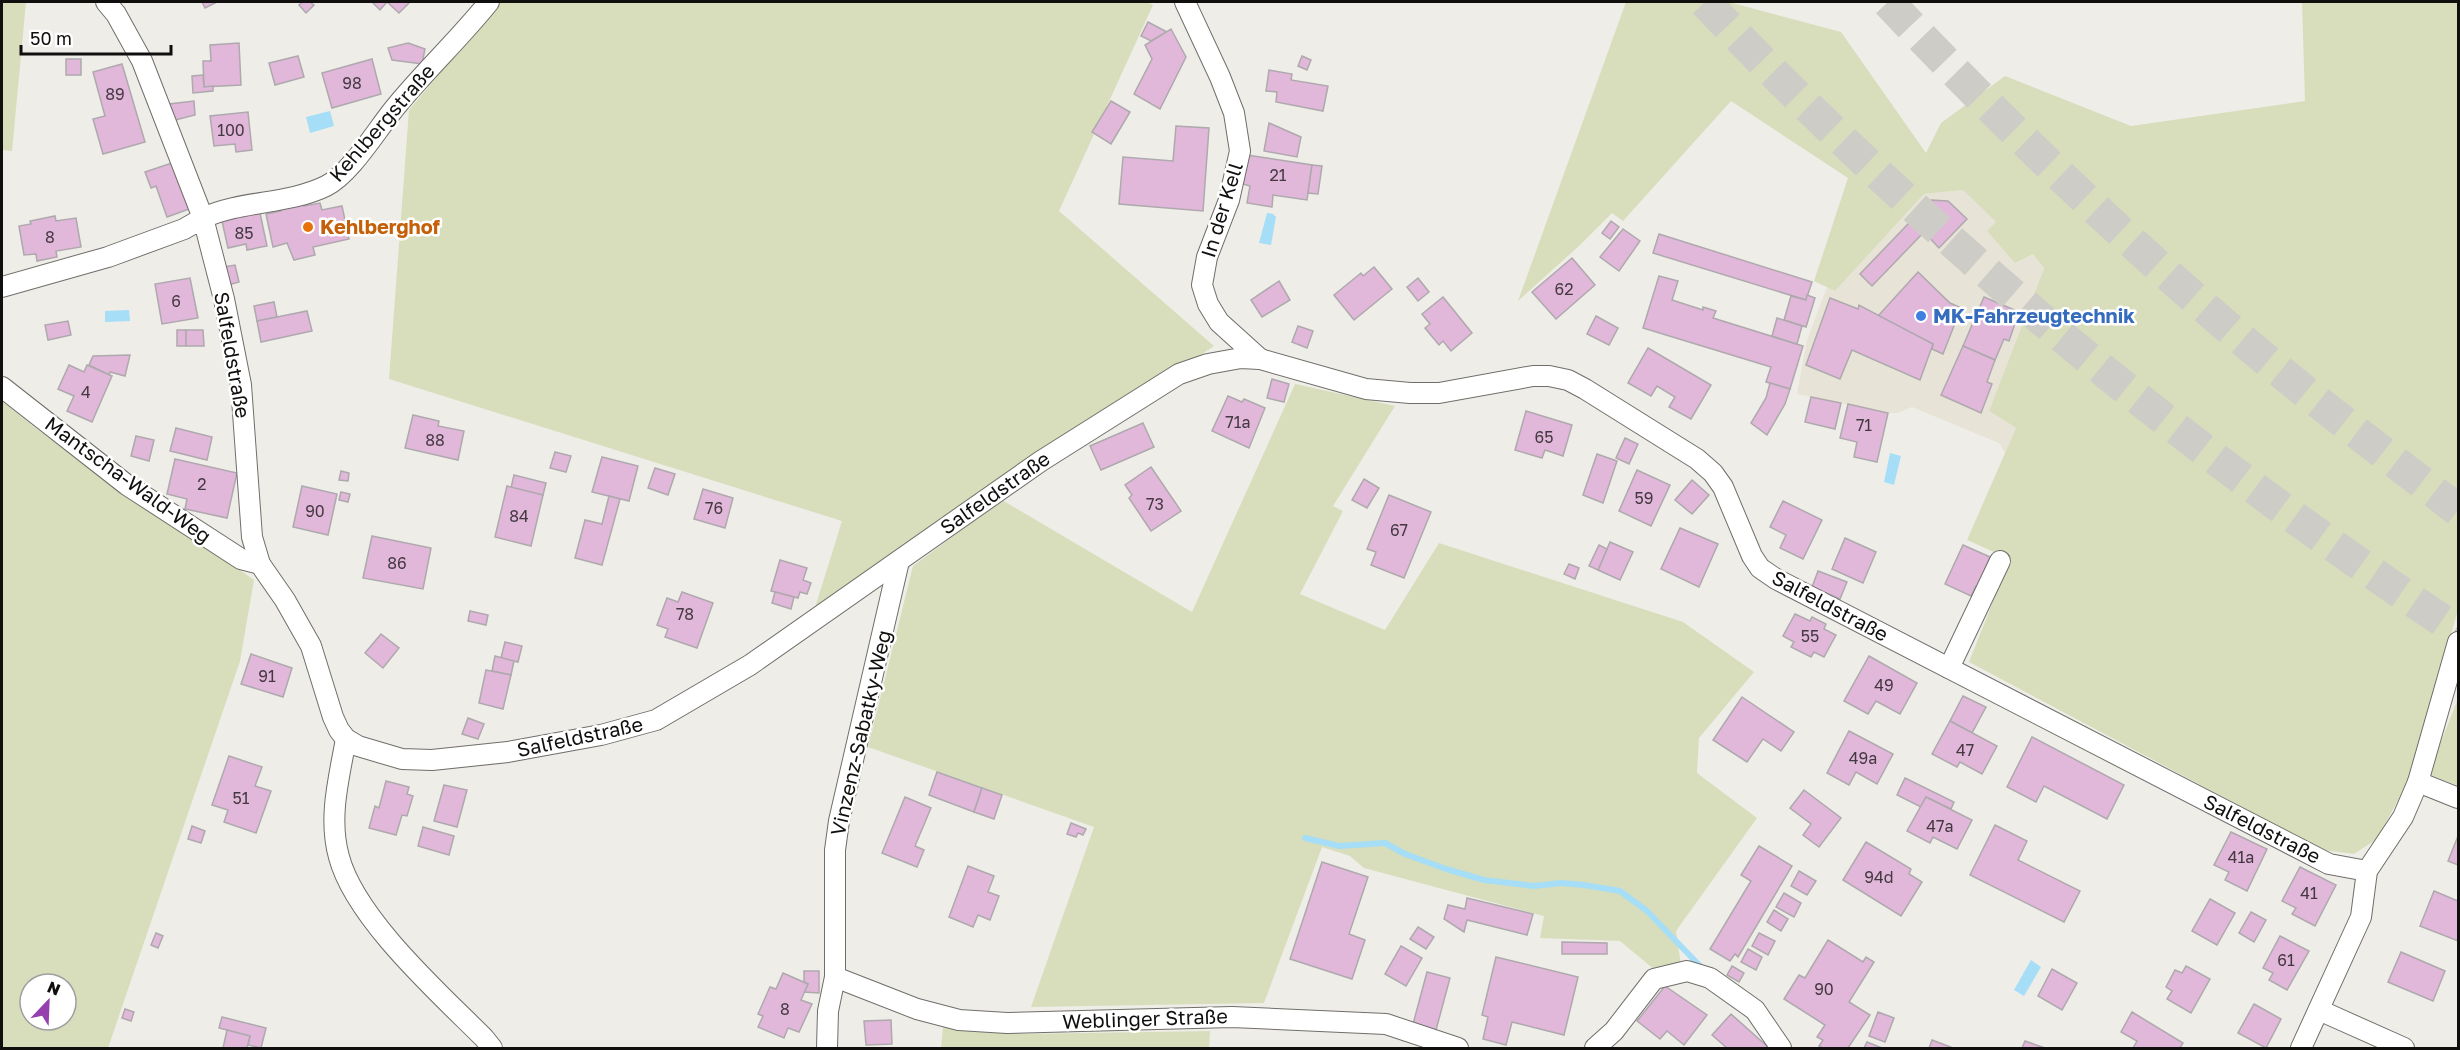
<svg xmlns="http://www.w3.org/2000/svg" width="2460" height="1050" font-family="'Golos Text',sans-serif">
  <rect width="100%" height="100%" fill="#efede8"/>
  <polygon fill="#e8e3d7" points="1963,190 1996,222 2015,263 2033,253 2044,267 1989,411 2016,428 2005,453 1999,443 1912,407 1897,413 1888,413 1797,394 1807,340 1827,287 1835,291 1924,194"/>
  <g fill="#d8debc" fill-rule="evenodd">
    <polygon points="2,2 26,2 12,151 2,150"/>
    <polygon points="499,2 1147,2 1153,5 1059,211 1214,346 814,611 842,521 389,379 409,110"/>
    <polygon points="1626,2 1729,2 1841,32 1926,153 1941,123 2005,76 2131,126 2305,101 2302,2 2458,2 2458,610 2411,776 2377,839 2354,854 2323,850 1969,662 2010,559 1967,540 2016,428 1989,411 2044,268 2033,254 2015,263 1987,231 1996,222 1963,190 1924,194 1835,291 1814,281 1848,178 1731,101 1623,221 1612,213 1579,246 1518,301"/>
    <polygon points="1295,384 1395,406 1333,506 1343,511 1300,594 1385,630 1439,543 1683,622 1754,672 1699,738 1697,773 1757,818 1676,931 1681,965 1655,970 1620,941 1540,938 1544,916 1364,868 1350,856 1322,847 1264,1003 1031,1007 1094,827 868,747 913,566 1002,500 1192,612"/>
    <path d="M2,401L38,430L254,580L240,661L108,1048H2ZM30,984H66V1020H30Z"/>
    <polygon points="2458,699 2458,786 2428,774"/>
    <polygon points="943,1027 1026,1034 1210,1031 1209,1048 941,1048"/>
  </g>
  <g fill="#a5def6">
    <polygon points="330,111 334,126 310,133 306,117"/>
    <polygon points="1267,213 1273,214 1276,217 1271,245 1259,243"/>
    <polygon points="129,310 130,321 105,322 105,311"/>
    <polygon points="1890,453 1901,456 1894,485 1884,482"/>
    <polygon points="2031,960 2041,967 2024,996 2014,990"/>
  </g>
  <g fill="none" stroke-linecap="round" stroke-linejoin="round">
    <polyline stroke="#a5def6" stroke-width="6" points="1305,838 1339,846 1385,843 1405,854 1446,869 1484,880 1534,886 1561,883 1584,885 1620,891 1647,911 1700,966"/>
  </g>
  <g fill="#e1b7da" stroke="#aea9ad" stroke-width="1.5">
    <polygon points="202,2 217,2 205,8"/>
    <polygon points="302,2 310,2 314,5 306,13 299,5"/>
    <polygon points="372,2 410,2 399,13 387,2 380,10"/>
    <polygon points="1148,22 1167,32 1151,41 1141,36"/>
    <polygon points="1171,29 1186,57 1160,109 1134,94 1152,59 1145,45"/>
    <polygon points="239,43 241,85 204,87 203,61 211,61 210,45"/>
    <polygon points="408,43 425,49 422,64 392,60 388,48"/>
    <polygon points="298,56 304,77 275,85 269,63"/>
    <polygon points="1302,56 1311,60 1307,70 1298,66"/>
    <rect x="66" y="59" width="15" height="16"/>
    <polygon points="372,59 381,94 332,108 322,73"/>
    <polygon points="122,64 145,142 103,154 93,119 105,116 93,72"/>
    <polygon points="1269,70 1292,74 1291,80 1328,86 1323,111 1276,102 1277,92 1266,91"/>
    <polygon points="203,75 204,87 213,86 213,91 193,93 192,76"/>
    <polygon points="194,101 195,115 175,120 169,104"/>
    <polygon points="1111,101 1130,112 1111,144 1092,132"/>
    <polygon points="248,112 252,150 236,152 235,144 214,146 210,116"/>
    <polygon points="1269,123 1301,137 1297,157 1264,151"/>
    <polygon points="1176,126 1209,128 1203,211 1119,204 1123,157 1173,161"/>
    <polygon points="1247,155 1312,165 1307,200 1273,195 1272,207 1247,203 1250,186 1243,184"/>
    <polygon points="172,163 189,209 167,217 156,186 151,188 145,172"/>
    <polygon points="1312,165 1322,166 1318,194 1308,193"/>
    <polygon points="1931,200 1948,201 1967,219 1939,248 1924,232 1872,286 1860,274"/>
    <polygon points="303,202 304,206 320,203 322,210 342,206 349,239 313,247 315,255 294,260 287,243 273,247 266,214 281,211 280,207"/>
    <polygon points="260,213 267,246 247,250 246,244 228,248 222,221"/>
    <polygon points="55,216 56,221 76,218 81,247 56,251 57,257 37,261 36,254 24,255 19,226 31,224 30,221"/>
    <polygon points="1611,221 1619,227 1610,239 1602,233"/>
    <polygon points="1623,229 1640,241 1619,271 1600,257"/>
    <polygon points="1659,234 1812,282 1806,300 1653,253"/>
    <polygon points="1572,258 1595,285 1556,319 1532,292"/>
    <polygon points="235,265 239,282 228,285 223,267"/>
    <polygon points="1374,267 1392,289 1354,320 1334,295 1361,273 1363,276"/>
    <polygon points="1918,272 1950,303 1961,308 1943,354 1932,349 1933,344 1878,316"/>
    <polygon points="1659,276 1678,281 1672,300 1703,310 1703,307 1716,311 1713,318 1803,346 1790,389 1766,382 1771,367 1643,328"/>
    <polygon points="190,278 198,318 162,324 155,284"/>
    <polygon points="1418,278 1429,292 1418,301 1407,287"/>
    <polygon points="1279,281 1290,300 1262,317 1251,300"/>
    <polygon points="1807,295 1815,298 1806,327 1784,320 1791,296 1806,300"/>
    <polygon points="1443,297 1472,333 1451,351 1443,341 1439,345 1425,328 1430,324 1422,314"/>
    <polygon points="1984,297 2019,312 2009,341 2004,339 1995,360 1963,346"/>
    <polygon points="1830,298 1858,309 1859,305 1933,344 1920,380 1852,350 1840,379 1806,365"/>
    <polygon points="274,302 277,317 257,321 254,306"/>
    <polygon points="307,311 312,331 261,342 257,321"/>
    <polygon points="1596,316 1618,328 1609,345 1587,334"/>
    <polygon points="1777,318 1802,326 1797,344 1772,336"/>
    <polygon points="68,321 71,335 48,340 45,325"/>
    <polygon points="1298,326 1313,331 1307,348 1292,342"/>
    <rect x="177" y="330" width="9" height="16"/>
    <polygon points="186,330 203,330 204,346 186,346"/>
    <polygon points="1963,346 1995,360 1987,382 1992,384 1981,413 1941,395"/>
    <polygon points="1648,348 1711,385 1691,419 1669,407 1675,397 1657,386 1651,396 1628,383"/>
    <polygon points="130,355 125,376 110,372 109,375 89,365 93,356"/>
    <polygon points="69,365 84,372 87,365 112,376 92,422 67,411 74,396 58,389"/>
    <polygon points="1272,379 1289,384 1284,402 1267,398"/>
    <polygon points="1770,383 1790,389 1785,404 1767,435 1751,423 1766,398"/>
    <polygon points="1228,396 1242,402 1244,399 1265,408 1249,448 1212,431"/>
    <polygon points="1811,397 1841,403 1835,429 1805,422"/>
    <polygon points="1848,404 1888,413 1877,462 1854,457 1857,442 1840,438"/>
    <polygon points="1526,411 1572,425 1563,456 1545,450 1542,458 1515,450"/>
    <polygon points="413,415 439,421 438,426 464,431 458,460 405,448"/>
    <polygon points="1143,423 1154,447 1101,470 1090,446"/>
    <polygon points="176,428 212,437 207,460 170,451"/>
    <polygon points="136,436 154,440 149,461 131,456"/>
    <polygon points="1625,438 1638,444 1629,464 1616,458"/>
    <polygon points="555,452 571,456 566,472 550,468"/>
    <polygon points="1597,454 1617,461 1603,503 1583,495"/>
    <polygon points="602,457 638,466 629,501 592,492"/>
    <polygon points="175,459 237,473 227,518 185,509 187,499 167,494"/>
    <polygon points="1151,467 1181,511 1151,531 1129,498 1132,495 1125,485"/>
    <polygon points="655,468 675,474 668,495 648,488"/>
    <polygon points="1637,470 1670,485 1651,526 1619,511"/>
    <polygon points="341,471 349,473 348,481 339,480"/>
    <polygon points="514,475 546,483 543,495 511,488"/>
    <polygon points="1364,479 1379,488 1367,508 1352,500"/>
    <polygon points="1692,480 1709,495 1692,514 1675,500"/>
    <polygon points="302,486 337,494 328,535 293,527"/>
    <polygon points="507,486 543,495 531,546 495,537"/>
    <polygon points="703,489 733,498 725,528 694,519"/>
    <polygon points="341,492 350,494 348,502 339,500"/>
    <polygon points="1389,495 1431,512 1404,578 1371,565 1376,552 1367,549"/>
    <polygon points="609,496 620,499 602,565 575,558 585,520 602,524"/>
    <polygon points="1783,501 1822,520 1803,559 1780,548 1786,535 1770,527"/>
    <polygon points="1680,528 1718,544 1699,587 1661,569"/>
    <polygon points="372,536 431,548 423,589 363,578"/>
    <polygon points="1845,538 1876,552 1863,583 1832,569"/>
    <polygon points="1610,542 1633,552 1620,580 1598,570"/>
    <polygon points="1599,545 1607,549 1598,570 1589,566"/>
    <polygon points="1963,545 1990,557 1986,567 1990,568 1981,589 1976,586 1971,596 1945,584"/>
    <polygon points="780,560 807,568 803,580 811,583 807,594 800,592 798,598 771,591"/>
    <polygon points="1569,564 1579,568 1575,579 1564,574"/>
    <polygon points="1818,571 1847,582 1840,599 1812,587"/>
    <polygon points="682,592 713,603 697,648 665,637 668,629 657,625 667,598 678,602"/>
    <polygon points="775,592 794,597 791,609 772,603"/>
    <polygon points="470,611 488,615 486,625 468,621"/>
    <polygon points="1795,614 1810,621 1812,617 1826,624 1824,629 1836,635 1824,657 1814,652 1811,657 1791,647 1794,642 1783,636"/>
    <polygon points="381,634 399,648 383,668 365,653"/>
    <polygon points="505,642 522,646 518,662 501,658"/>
    <polygon points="251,654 292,668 283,697 241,684"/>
    <polygon points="495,656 514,661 511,675 492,671"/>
    <polygon points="1869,656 1917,683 1900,714 1876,701 1868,714 1844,701"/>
    <polygon points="486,670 511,675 503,709 479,703"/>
    <polygon points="1963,696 1986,707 1972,733 1950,721"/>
    <polygon points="1742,697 1794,732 1781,751 1763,739 1747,762 1713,740"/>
    <polygon points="468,718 484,724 478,739 462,734"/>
    <polygon points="1950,721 1997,746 1982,774 1960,762 1957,767 1932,754"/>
    <polygon points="1849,731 1893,754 1877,784 1856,772 1849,785 1827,773"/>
    <polygon points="2032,737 2124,785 2107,819 2044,786 2036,802 2007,787"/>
    <polygon points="229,756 262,767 255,786 271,791 256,833 224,822 228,810 212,805"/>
    <polygon points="937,772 982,788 974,812 929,795"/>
    <polygon points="1905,778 1954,802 1951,809 1926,797 1921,807 1897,795"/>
    <polygon points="386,781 409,787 407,794 413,796 407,816 402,815 396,835 369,828 375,806 379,808"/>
    <polygon points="444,785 467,790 457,827 434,821"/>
    <polygon points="982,788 1002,795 994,819 974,812"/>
    <polygon points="1804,790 1841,818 1819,847 1803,835 1811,824 1790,808"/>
    <polygon points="905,797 931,808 915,846 924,850 917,867 882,853"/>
    <polygon points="1926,797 1972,820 1957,849 1933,837 1930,843 1907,831"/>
    <polygon points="1071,823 1086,829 1083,835 1078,833 1076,837 1067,834"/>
    <polygon points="1995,825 2027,841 2018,860 2080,891 2064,922 1970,875"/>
    <polygon points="192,826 205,831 201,843 188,839"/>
    <polygon points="423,827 454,836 449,855 418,846"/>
    <polygon points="2231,832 2267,849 2247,891 2225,880 2229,872 2214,865"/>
    <polygon points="2458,836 2458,865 2448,861"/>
    <polygon points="1866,842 1911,869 1909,874 1922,882 1901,916 1843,880"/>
    <polygon points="1759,846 1792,866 1738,957 1735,954 1730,961 1710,949 1751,881 1741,875"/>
    <polygon points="1322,862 1368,877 1349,934 1365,940 1352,979 1290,959"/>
    <polygon points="968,866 994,876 988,892 999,896 990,920 978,915 973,927 949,917"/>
    <polygon points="2300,867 2336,885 2315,926 2292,914 2296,908 2282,901"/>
    <polygon points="1799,871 1816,881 1807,895 1791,886"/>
    <polygon points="2434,891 2458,901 2458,941 2420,926"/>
    <polygon points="1784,893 1801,903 1794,917 1776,907"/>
    <polygon points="1467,898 1533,914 1527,935 1467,920 1464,932 1444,919 1448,905 1465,909"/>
    <polygon points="2210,899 2235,913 2217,945 2192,931"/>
    <polygon points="1774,910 1788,919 1781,931 1767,922"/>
    <polygon points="2251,912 2266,920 2254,942 2239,933"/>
    <polygon points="1418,927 1434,937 1426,949 1410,939"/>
    <polygon points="156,933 163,936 158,948 151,945"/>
    <polygon points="1759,933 1775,941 1768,955 1752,946"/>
    <polygon points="2280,936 2309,951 2287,990 2269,980 2273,973 2263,968"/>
    <polygon points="1828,940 1863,962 1866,957 1874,962 1849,1002 1870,1015 1848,1048 1823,1048 1819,1046 1823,1040 1817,1037 1825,1025 1784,999 1799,975 1805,978"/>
    <polygon points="1562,942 1607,943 1607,954 1562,954"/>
    <polygon points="1401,946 1422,958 1406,986 1385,974"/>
    <polygon points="1748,949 1762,957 1756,970 1741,962"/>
    <polygon points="2401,952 2445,971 2433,1001 2388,982"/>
    <polygon points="1496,957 1578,977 1564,1035 1512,1022 1506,1045 1483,1039 1488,1017 1482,1015"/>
    <polygon points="1732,966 1744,973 1739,982 1727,975"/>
    <polygon points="2186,966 2210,979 2191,1013 2167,999 2172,991 2166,987 2175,970 2182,973"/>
    <polygon points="2052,969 2077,983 2062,1010 2038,996"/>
    <polygon points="804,971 819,971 819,993 804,992 808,984 804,982"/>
    <polygon points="1427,972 1450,978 1436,1030 1413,1024"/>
    <polygon points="783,973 808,984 801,1000 812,1004 799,1032 788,1028 784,1038 758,1027 763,1016 758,1014 770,987 776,989"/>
    <polygon points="1665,986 1707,1015 1684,1045 1667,1031 1660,1039 1637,1021"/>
    <polygon points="2254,1004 2281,1019 2266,1048 2238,1033"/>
    <polygon points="125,1009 134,1012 131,1021 122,1018"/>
    <polygon points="1878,1012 1894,1018 1885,1042 1869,1036"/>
    <polygon points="2132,1012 2183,1043 2180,1048 2133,1048 2137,1041 2121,1032"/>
    <polygon points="1731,1014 1769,1048 1727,1048 1712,1035"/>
    <polygon points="222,1017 266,1028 261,1048 248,1045 250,1036 219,1028"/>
    <polygon points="891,1020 892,1044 866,1045 864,1021"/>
    <polygon points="227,1030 250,1036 247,1048 223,1048"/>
    <polygon points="1932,1040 1953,1048 1929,1048"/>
    <polygon points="2025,1041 2045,1048 2022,1048"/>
    <polygon points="1867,1042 1882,1048 1864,1048"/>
  </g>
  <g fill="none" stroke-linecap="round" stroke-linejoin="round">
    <g stroke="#ceccc7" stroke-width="33" stroke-dasharray="33 16" stroke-linecap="butt">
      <path d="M1705,2C1763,64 1825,124 1887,182C2065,348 2256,497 2458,631"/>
      <path d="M1888,2C2005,126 2128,243 2259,354C2324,408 2391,459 2458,510"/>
    </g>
    <g stroke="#706e6a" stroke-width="22">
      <g id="street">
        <path d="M106,2L116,14L142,61L203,218C242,200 287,205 326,186C351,174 379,126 398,104C427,69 461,37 489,2"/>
        <polyline points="1185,2 1220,77 1234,113 1240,151 1229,200 1207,257 1202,285 1208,304 1219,322 1260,359"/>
        <polyline points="2,287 108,257 184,229 203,218 224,299 241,385 252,537 260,564 285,600 311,646 333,717 339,730 346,739 358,746 402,759 432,760 508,752 601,735 656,720 750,665 1041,461 1179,374 1208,364 1241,358 1260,359 1366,389 1410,393 1439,393 1533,376 1549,376 1568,380 1585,389 1697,459 1713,473 1723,487 1752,556 1760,568 1776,579 2329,864 2367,871"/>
        <polyline points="2,387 127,485 241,559 260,564"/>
        <polyline points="1949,668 2000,561"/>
        <path d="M346,739C339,778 328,818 339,857C355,918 439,993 484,1038L492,1048"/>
        <polyline points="2418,782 2458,798"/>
        <polyline points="835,977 917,1009 959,1020 1007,1023 1232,1017 1386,1024 1458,1048"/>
        <polyline points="2319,1010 2404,1048"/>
        <polyline points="827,1048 828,1011 835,977 835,850 839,821 899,561"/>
        <polyline points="1595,1048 1614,1031 1654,979 1687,971 1710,978 1755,1010 1781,1048"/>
        <polyline points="2301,1048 2361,917 2367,871 2403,817 2418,782 2458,642"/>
      </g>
    </g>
    <use href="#street" stroke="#fff" stroke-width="20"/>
  </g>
  <circle fill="#e8710a" stroke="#fff" stroke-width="2" cx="308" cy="227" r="6"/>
  <circle fill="#3f7fe0" stroke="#fff" stroke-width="2" cx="1921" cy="316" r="6"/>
  <g text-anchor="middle" stroke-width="5" stroke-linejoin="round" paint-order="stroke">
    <g font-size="16" fill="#443941">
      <text x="352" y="89">98</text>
      <text x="115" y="100">89</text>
      <text x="231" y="136">100</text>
      <text x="1278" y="181">21</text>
      <text x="244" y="239">85</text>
      <text x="50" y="243">8</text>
      <text x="1564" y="295">62</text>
      <text x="176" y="307">6</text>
      <text x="86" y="398">4</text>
      <text x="1238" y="428">71a</text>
      <text x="1864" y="431">71</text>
      <text x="1544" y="443">65</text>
      <text x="435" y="446">88</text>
      <text x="202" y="490">2</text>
      <text x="1644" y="504">59</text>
      <text x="1155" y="510">73</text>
      <text x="714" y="514">76</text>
      <text x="315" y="517">90</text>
      <text x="519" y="522">84</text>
      <text x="1399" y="536">67</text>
      <text x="397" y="569">86</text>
      <text x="685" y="620">78</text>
      <text x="1810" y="642">55</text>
      <text x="267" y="682">91</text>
      <text x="1884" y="691">49</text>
      <text x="1965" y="756">47</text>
      <text x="1863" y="764">49a</text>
      <text x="241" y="804">51</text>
      <text x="1940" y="832">47a</text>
      <text x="2241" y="863">41a</text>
      <text x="1879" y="883">94d</text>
      <text x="2309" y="899">41</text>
      <text x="2286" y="966">61</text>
      <text x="1824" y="995">90</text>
      <text x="785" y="1015">8</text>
    </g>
    <g font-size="20" fill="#100f0e" stroke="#fff">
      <text transform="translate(382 123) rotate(-49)" y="7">Kehlbergstraße</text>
      <text transform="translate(1222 210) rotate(-73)" y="7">In der Kell</text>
      <text transform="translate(232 355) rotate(80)" y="7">Salfeldstraße</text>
      <text transform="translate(128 480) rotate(36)" y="7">Mantscha-Wald-Weg</text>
      <text transform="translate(995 493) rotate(-35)" y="7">Salfeldstraße</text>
      <text transform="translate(1830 606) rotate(28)" y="7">Salfeldstraße</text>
      <text transform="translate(861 733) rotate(-77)" y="7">Vinzenz-Sabatky-Weg</text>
      <text transform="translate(580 737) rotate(-12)" y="7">Salfeldstraße</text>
      <text transform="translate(2262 829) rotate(27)" y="7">Salfeldstraße</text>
      <text transform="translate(1145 1019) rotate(-2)" y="7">Weblinger Straße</text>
    </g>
    <g font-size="20" font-weight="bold" fill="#c56008" stroke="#fff" text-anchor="start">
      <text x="320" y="234">Kehlberghof</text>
    </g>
    <g font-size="20" font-weight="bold" fill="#366cbe" stroke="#fff" text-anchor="start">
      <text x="1933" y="323">MK-Fahrzeugtechnik</text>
    </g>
  </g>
  <rect width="2460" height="1050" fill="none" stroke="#100f0e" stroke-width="6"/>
  <g transform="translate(48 1002) rotate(23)"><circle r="28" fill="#ffffff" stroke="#9f9f9f" stroke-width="1.5"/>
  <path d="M0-4.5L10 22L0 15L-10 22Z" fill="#9540ad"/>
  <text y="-9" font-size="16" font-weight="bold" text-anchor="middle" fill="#100f0e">N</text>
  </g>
  <path d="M21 45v9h150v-9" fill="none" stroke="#100f0e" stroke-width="3"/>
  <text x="30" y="45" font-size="18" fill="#100f0e" stroke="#ffffff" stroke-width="4.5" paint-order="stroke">50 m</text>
</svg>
